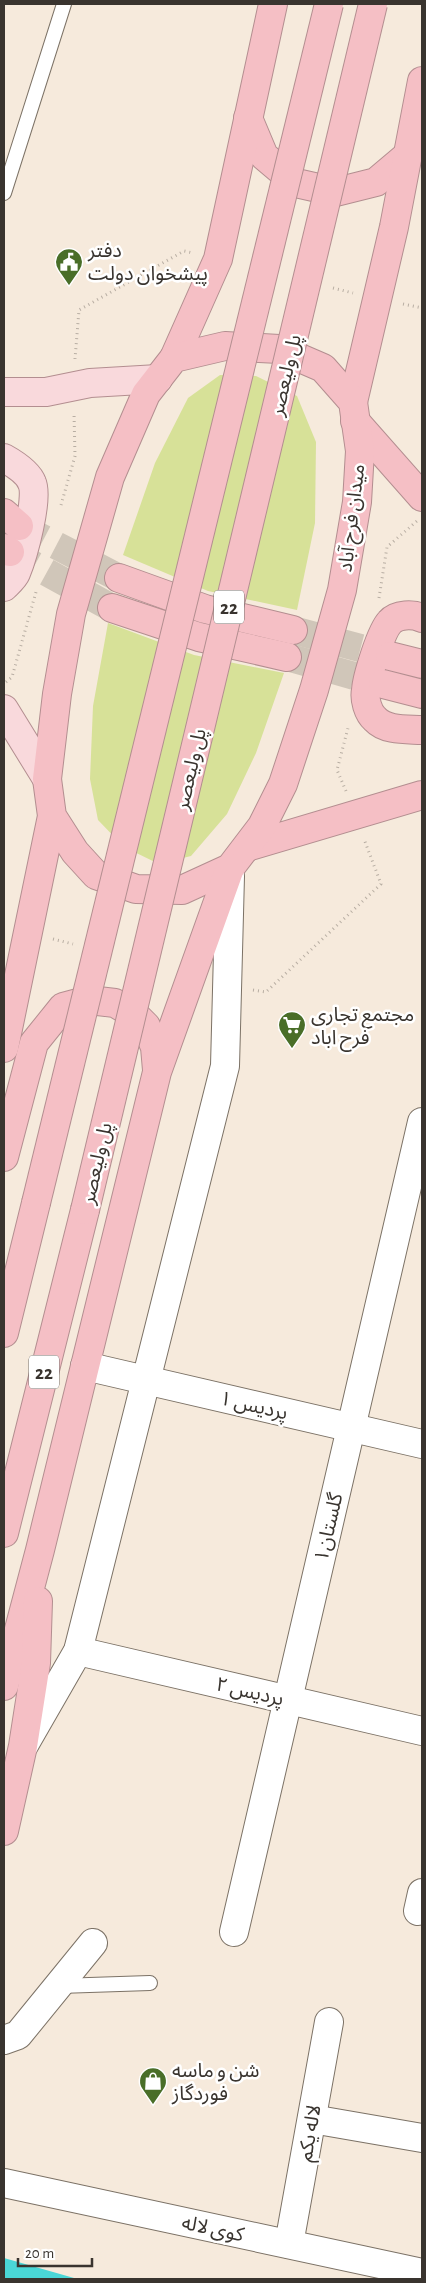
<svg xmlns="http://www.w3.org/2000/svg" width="426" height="2283" font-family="'Alegreya Sans','Noto Sans Arabic',sans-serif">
  <rect width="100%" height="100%" fill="#f6eadc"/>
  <g fill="#d7e198">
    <polygon points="220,375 256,376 297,396 316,442 315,523 297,610 208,591 123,555 155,463 188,398"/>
    <polygon points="108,623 194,655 284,673 256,753 227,814 191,856 159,864 124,847 98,820 90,779 93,706"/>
  </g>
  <polygon fill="#4ad7d7" points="4,2258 74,2278 73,2279 4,2279"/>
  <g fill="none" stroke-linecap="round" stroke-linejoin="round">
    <g stroke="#d0c6b9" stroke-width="28" stroke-dasharray="28 14" stroke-linecap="butt">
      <polyline points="19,526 119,578"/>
      <polyline points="10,552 112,608"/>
      <polyline points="293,630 390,656"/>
      <polyline points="287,657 383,684"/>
    </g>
    <g stroke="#7c7266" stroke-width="16">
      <g id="lane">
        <polyline points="4,193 64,4"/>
        <polyline points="59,1986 150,1983"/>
      </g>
    </g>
    <g stroke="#7c7266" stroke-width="30">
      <g id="street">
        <polyline points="85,1366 422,1444"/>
        <polyline points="78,1651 422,1731"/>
        <polyline points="24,1745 78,1651 225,1066 230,876"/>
        <polyline points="418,1911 422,1893"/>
        <polyline points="234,1932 422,1122"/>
        <polyline points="4,2040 18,2035 93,1943"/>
        <polyline points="312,2119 422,2138"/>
        <polyline points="4,2183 422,2273"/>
        <polyline points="289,2244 329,2022"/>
      </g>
    </g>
    <g stroke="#b38e90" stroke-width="30">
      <g id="primary">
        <polyline points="4,392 46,392 90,383 158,379"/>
        <path d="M4,458C13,463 28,472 32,483C39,498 23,556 16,573C14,578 8,583 4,587"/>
        <polyline points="4,709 47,779"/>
      </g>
    </g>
    <g stroke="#b38e90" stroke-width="30">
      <g id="highway">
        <polyline points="248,118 264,156 296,183 336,192 376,182 408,155"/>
        <polyline points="174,358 218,259 273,4"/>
        <polyline points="353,402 394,227 422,81"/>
        <polyline points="355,421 422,497"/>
        <polyline points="4,513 19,526"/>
        <polyline points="4,548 10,552"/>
        <polyline points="119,578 205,609 293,630"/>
        <polyline points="112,608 199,637 287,657"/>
        <path d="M422,618C413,614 397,614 390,622C381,631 367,677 366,690C364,699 368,713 375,719C386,731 407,729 422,730"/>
        <polyline points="390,656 422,664"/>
        <polyline points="383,684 422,694"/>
        <polyline points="247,847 422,795"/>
        <polyline points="4,1048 52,816 47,779 57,694 71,614 110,477 146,394 174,358 225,346 279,349 323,368 353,402 360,451 357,502 342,590 314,690 283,784 262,826 230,868 182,890 136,889 96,875 75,852 52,816"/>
        <polyline points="4,1157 34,1043 63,1007 89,1000 115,1003 135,1015 146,1026 155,1047 157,1070"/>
        <polyline points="4,1333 36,1203"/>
        <polyline points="4,1533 85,1210"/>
        <polyline points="4,1686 40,1550 157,1072 230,868"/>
        <polyline points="4,1831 23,1746 36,1663 38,1601"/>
      </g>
    </g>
    <g stroke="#b8aea3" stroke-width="3" stroke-dasharray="1 4" stroke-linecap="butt">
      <polyline points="333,288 353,293"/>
      <polyline points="403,304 422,308"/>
      <polyline points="75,359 79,310 184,251 193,253"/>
      <polyline points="61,505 75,456 74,413"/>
      <polyline points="379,598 387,547 417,521"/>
      <polyline points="6,682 12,677 36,592"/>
      <polyline points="346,791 337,770 348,728"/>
      <polyline points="53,939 73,944"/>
      <polyline points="253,990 266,992 381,884 364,839"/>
    </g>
    <use href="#lane" stroke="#fff" stroke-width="14"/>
    <use href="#street" stroke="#fff" stroke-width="28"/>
    <use href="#primary" stroke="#f9d9dc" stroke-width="28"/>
    <use href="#highway" stroke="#f5bfc5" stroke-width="28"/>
    <g stroke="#b38e90" stroke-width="30" stroke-linecap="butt">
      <g id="highway-bridge">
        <polyline points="36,1203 329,4"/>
        <polyline points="85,1210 373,4"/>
      </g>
    </g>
    <use href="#highway-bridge" stroke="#f5bfc5" stroke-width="28"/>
  </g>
  <defs>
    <g id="civic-pin" transform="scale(1.4375)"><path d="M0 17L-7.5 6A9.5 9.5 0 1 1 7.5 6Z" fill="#496e28" stroke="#fff"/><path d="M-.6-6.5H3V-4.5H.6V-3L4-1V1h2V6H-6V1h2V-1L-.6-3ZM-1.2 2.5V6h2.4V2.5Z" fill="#fff"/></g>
    <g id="supermarket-pin" transform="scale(1.4375)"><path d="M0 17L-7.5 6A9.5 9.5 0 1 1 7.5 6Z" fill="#496e28" stroke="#fff"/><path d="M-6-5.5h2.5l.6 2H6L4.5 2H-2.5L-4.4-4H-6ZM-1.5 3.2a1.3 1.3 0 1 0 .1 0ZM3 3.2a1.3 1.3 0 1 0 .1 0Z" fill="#fff"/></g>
    <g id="shop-pin" transform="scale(1.4375)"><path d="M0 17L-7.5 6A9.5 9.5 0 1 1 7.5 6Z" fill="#496e28" stroke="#fff"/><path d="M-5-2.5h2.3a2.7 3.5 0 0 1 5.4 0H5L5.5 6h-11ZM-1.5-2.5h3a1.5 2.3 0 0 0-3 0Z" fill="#fff"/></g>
  </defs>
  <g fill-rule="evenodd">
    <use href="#civic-pin" x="69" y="262"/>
    <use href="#supermarket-pin" x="292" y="1025"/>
    <use href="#shop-pin" x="153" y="2081"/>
  </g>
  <g text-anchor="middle" stroke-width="5" stroke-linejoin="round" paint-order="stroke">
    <g fill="#fff" stroke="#74716d" stroke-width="1">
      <rect x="214" y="590.5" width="30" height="33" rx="4"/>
      <rect x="29" y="1355.5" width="30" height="33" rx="4"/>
    </g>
    <g font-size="19" font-weight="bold" fill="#39342f">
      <text x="229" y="614">22</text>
      <text x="44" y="1379">22</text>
    </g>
    <g font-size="20" fill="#39342f" stroke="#fff" text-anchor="start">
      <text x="88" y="257">دفتر<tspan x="88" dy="23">پیشخوان دولت</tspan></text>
      <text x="311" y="1021">مجتمع تجاری<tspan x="311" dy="23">فرح اباد</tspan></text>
      <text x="172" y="2077">شن و ماسه<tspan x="172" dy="23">فوردگاز</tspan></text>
    </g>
    <g font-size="20" fill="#39342f" stroke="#fff">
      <text transform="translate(285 375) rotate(-77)" y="7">پل ولیعصر</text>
      <text transform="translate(351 518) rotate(-83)" y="7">میدان فرح آباد</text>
      <text transform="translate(190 769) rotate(-77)" y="7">پل ولیعصر</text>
      <text transform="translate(96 1163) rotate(-77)" y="7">پل ولیعصر</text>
      <text transform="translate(254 1405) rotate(13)" y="7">پردیس ۱</text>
      <text transform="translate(328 1527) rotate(-77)" y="7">گلستان۱</text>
      <text transform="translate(250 1691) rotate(13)" y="7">پردیس ۲</text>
      <text transform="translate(309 2133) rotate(-80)" y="7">لاله یکم</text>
      <text transform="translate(213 2228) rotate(12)" y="7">کوی لاله</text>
    </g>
  </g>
  <rect width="426" height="2283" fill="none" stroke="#39342f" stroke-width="10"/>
  <path d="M18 2258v8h74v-8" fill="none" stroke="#39342f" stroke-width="2.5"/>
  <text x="25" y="2258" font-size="15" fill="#39342f" stroke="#ffffff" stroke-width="4" paint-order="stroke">20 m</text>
</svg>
